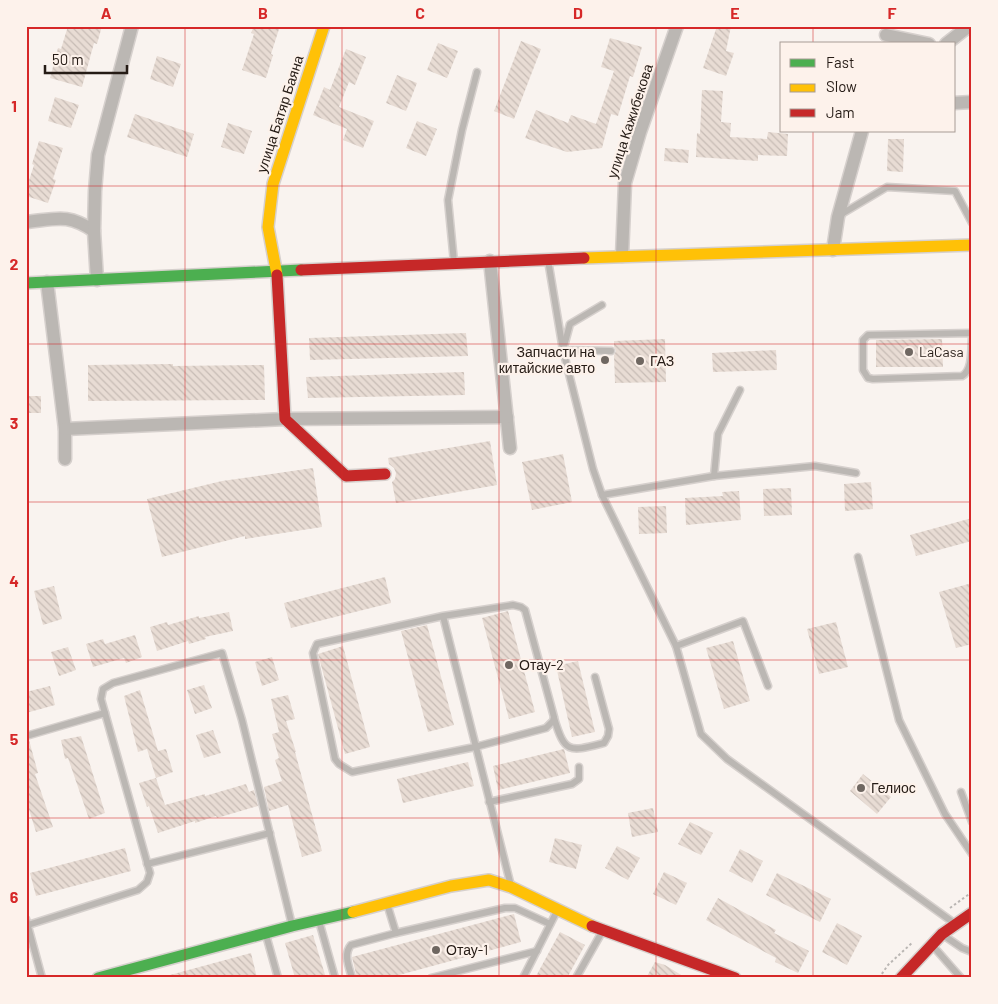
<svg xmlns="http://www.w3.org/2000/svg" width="998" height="1004" font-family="Barlow,sans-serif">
  <defs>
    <pattern id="building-back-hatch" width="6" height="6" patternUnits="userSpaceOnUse" patternTransform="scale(1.25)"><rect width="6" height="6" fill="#e8dcd4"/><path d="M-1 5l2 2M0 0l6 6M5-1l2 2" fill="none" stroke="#c7bcb5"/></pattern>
  </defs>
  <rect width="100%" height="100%" fill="#f9f3ef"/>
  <g fill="url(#building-back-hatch)">
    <polygon points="68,26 102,26 97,44 94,43 82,87 50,78 58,48 61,49"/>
    <polygon points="254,26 280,26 271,54 273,55 266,78 242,70 254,34 251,33"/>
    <polygon points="717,26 731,26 726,51 734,53 726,76 703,68"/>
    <polygon points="610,38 642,47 633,77 630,76 618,116 611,114 602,148 567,152 525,138 536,110 568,123 571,115 596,124 614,71 601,67"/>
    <polygon points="521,41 541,49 514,119 494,111"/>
    <polygon points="438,43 458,51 447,78 427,70"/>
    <polygon points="346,49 366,57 355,85 349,82 339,107 374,121 363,148 343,140 347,129 313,115 324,87 330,90"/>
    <polygon points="157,56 181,64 173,87 150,79"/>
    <polygon points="397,75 417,83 406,111 386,103"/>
    <polygon points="702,90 723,91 721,122 731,123 730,137 767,139 768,132 788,134 787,156 758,155 758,161 696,157 697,133 700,134"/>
    <polygon points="55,97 79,105 71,128 48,121"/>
    <polygon points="135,114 194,134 187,157 127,137"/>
    <polygon points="417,121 437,129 426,156 406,148"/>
    <polygon points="228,123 252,131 244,154 221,147"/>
    <polygon points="888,139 904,139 903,172 887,171"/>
    <polygon points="39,141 63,148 53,179 56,180 48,203 26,196 26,190 34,165 32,164"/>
    <polygon points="665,148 689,150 688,163 664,161"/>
    <polygon points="466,333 468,356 310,360 309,338"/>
    <polygon points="665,339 666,382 615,383 614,355 616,351 614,347 614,341"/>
    <polygon points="942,339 943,367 876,367 876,340"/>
    <polygon points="776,350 777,370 713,372 712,353"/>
    <polygon points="173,364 173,366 264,365 265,400 88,401 88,365"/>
    <polygon points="464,372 465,395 308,398 306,377"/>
    <rect x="26" y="396" width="15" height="17"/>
    <polygon points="490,441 497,485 396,503 392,482 395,479 396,473 394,468 389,464 388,458"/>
    <polygon points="563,454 572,502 532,510 522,462"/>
    <polygon points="313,468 322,527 245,539 245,536 162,557 147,499 222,481"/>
    <polygon points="871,482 873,509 845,511 844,484"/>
    <polygon points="791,488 792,515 764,516 763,489"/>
    <polygon points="739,491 741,520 686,525 685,498 723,496 722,492"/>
    <polygon points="666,506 667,533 639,534 638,507"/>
    <polygon points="972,518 972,541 916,556 910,535"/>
    <polygon points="385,577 391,603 291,628 284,603"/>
    <polygon points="972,583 972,644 956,648 939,592"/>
    <polygon points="54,586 62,619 43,625 34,591"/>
    <polygon points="508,611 535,712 509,719 482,618"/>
    <polygon points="229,612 233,631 205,637 206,639 189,644 188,641 157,651 150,627 167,622 168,625 199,616 199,618"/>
    <polygon points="836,622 848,667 819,674 807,629"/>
    <polygon points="427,625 454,725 428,732 401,631"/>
    <polygon points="135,635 142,657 126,663 124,658 93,667 86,644 103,639 105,644"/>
    <polygon points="733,641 750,701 724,709 706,648"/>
    <polygon points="343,646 370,747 345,754 318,654"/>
    <polygon points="68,647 76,670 59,676 51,652"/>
    <polygon points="272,657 279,680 262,686 255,662"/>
    <polygon points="578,661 595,732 572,737 556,666"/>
    <polygon points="204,685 212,708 195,714 187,690"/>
    <polygon points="50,686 55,705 26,713 26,692"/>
    <polygon points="140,690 158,751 166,749 173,772 156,778 147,749 138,752 124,696"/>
    <polygon points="288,695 295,719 286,721 296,752 295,752 322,851 302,857 288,805 269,811 264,787 282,781 275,760 279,758 272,734 279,732 271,699"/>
    <polygon points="213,730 221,753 204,758 196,735"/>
    <polygon points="81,736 105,813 89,819 68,758 65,759 61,740"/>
    <polygon points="29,740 38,773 35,774 53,827 36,832 26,800 26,741"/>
    <polygon points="564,749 570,773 498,790 493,766"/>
    <polygon points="468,762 474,786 403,803 397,779"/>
    <polygon points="863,774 891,797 877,814 850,791"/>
    <polygon points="156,778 165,805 205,794 205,796 246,784 249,792 254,790 258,806 217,818 216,816 195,823 195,821 158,833 149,806 147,807 139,783"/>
    <polygon points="653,808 658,832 632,837 628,813"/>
    <polygon points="690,822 713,833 701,855 678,844"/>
    <polygon points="555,838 582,845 576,869 549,862"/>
    <polygon points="617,846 640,858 628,880 605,868"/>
    <polygon points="125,848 131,871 36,896 30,873"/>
    <polygon points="740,849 763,861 752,883 729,871"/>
    <polygon points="664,872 687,883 676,905 653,894"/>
    <polygon points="777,873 831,899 820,922 766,895"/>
    <polygon points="718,898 776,930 774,933 809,951 798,973 775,962 776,958 706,920"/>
    <polygon points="514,914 521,942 388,978 357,978 352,957"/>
    <polygon points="837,923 862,936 847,965 822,952"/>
    <polygon points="560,932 585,945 567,978 535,978"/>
    <polygon points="313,935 326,978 295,978 285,943"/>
    <polygon points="251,953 257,978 171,978 170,975"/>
    <polygon points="655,962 665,965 686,978 646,978"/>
  </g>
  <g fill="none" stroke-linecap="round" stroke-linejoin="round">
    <g stroke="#d6d0cd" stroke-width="9">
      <g id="lane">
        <polyline points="840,215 887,187 955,191 972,223"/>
        <polyline points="548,260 563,350 593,469 602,495 676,646 701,734 727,759 954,923"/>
        <polyline points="454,262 448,200 462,130 477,72"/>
        <polyline points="602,305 570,324 563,350 611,351"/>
        <path d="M972,333L868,335L863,340V370L868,378L873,379L962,376C973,370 971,349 972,338"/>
        <polyline points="714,476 718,434 740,390"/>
        <polyline points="602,495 714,476 815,466 856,473"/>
        <polyline points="858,557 899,720 945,814 972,854"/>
        <polyline points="443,616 513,605 521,607 525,610 554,717 553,721 546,728 475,747 352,772 339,764 335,759 313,653 317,644 443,616 510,882"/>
        <polyline points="676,646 743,621 768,686"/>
        <path d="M554,718C565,754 569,752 604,743L608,736L609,729L595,677"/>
        <polyline points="26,736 105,713"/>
        <polyline points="961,792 972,822"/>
        <polyline points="489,802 572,784 579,779 579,767"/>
        <polyline points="147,864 270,833"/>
        <polyline points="26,919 42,978"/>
        <polyline points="319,921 335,978"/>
        <polyline points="28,925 138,890 147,882 150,873 105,713 101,699 103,689 113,683 222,653 242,720 292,925"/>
        <polyline points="396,933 505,908 515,908 550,924"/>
        <polyline points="266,935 278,978"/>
        <polyline points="943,935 962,948 972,952"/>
        <polyline points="933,946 961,978"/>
        <path d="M352,978C349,967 343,954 351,945L396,933L388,907"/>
        <polyline points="431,978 537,951"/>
        <polyline points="523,978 557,911"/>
        <polyline points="576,978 602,932"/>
      </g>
    </g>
    <g stroke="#d6d0cd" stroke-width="15">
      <g id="street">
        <polyline points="886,35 929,44"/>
        <polyline points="946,44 969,26"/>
        <polyline points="954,103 972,102"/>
        <path d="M26,222C57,219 67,213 94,231"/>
        <polyline points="833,250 838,217 862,131"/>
        <polyline points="622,256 625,183 640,132 677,26"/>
        <polyline points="490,261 510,448"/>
        <polyline points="97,280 94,231 95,191 98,155 132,26"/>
        <polyline points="47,282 65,429 65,459"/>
        <polyline points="65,429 285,419 507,417"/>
      </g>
    </g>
    <g stroke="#d6d0cd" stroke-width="14">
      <g id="fast">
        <polyline points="26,283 301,270"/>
        <polyline points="98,978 292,926 353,912"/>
      </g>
    </g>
    <g stroke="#d6d0cd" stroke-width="14">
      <g id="slow">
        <polyline points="584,258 972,245"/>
        <polyline points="277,275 268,227 273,184 324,26"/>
        <polyline points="353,912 451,886 489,880 511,887 592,926"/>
      </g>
    </g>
    <g stroke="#d6d0cd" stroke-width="14">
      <g id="jam">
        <polyline points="301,270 584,258"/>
        <polyline points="277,275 285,419 346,476 385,474"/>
        <polyline points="592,926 735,978"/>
        <polyline points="901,978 942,934 972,913"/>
      </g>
    </g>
    <g stroke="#bab6b3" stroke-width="2" stroke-dasharray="2.5 2.5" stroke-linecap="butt">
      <polyline points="950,908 972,892"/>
      <polyline points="879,978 888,965 913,942"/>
    </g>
    <use href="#lane" stroke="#bbb7b3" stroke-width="6"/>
    <use href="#street" stroke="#bbb7b3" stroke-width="12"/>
    <use href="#fast" stroke="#4caf50" stroke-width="11"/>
    <use href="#slow" stroke="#ffc107" stroke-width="11"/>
    <use href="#jam" stroke="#c62828" stroke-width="11"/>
  </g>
  <path fill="none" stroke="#d62828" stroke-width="1" stroke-opacity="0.55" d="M185,26V978M342,26V978M499,26V978M656,26V978M813,26V44M813,131V978M26,186H972M26,344H972M26,502H972M26,660H972M26,818H972"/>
  <g fill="#6f6761" stroke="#fdf2eb" stroke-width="2">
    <circle cx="909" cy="352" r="5"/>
    <circle cx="605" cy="360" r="5"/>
    <circle cx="640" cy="361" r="5"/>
    <circle cx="509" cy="665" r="5"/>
    <circle cx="861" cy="788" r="5"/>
    <circle cx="436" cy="950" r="5"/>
  </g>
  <g text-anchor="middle" stroke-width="4.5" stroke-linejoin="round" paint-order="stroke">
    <g font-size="14" fill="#251b15" stroke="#fdf2eb">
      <text transform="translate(280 114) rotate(-72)" y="5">улица Батяр Баяна</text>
      <text transform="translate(630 121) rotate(-72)" y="5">улица Кажибекова</text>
    </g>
    <g font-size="14" fill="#251b15" stroke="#fdf2eb" text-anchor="start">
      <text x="595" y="357" text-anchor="end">Запчасти на<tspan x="595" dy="16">китайские авто</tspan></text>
      <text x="919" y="357">LaCasa</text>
      <text x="650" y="366">ГАЗ</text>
      <text x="519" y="670">Отау-2</text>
      <text x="871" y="793">Гелиос</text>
      <text x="446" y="955">Отау-1</text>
    </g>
  </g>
  <rect width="998" height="1004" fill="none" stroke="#fdf2eb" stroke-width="55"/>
  <rect x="780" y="42" width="175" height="90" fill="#fdf2eb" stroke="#a79c95"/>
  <rect x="790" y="59" width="25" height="8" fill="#4caf50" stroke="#a79c95"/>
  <text x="826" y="68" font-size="15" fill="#251b15">Fast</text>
  <rect x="790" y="84" width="25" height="8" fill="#ffc107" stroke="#a79c95"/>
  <text x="826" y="92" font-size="15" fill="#251b15">Slow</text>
  <rect x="790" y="109" width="25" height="8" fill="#c62828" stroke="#a79c95"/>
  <text x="826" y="118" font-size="15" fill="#251b15">Jam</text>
  <path d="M45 65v8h82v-8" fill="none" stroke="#251b15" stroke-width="2.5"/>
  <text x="52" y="65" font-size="15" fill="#251b15" stroke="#fdf2eb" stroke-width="4" paint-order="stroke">50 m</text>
  <rect x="28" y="28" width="942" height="948" fill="none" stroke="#d62828" stroke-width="2"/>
  <g font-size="16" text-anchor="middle" font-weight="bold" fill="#d62828">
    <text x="106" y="19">A</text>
    <text x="263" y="19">B</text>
    <text x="420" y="19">C</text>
    <text x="578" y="19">D</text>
    <text x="735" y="19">E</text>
    <text x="892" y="19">F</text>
    <text x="14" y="112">1</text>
    <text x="14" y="270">2</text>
    <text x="14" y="429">3</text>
    <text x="14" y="587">4</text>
    <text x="14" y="745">5</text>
    <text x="14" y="903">6</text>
  </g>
</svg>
